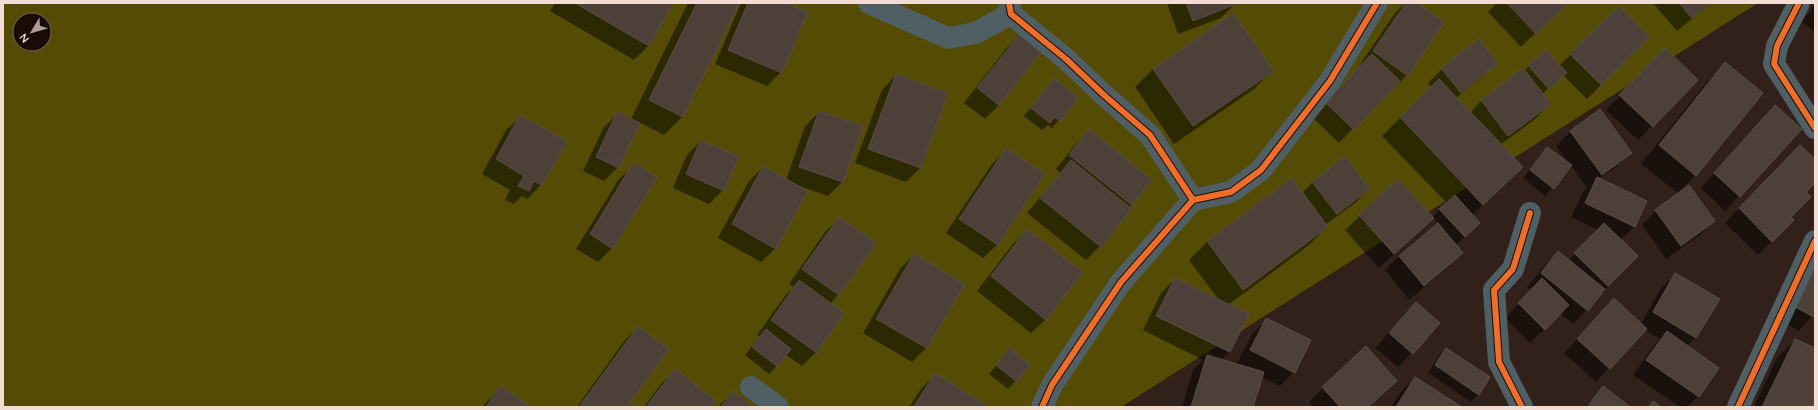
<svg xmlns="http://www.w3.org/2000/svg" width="1818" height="410" font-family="Quicksand,sans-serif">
  <rect width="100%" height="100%" fill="#31211a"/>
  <path fill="#544b04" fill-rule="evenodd" d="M3,3H1758L1121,407H3ZM20,20H44V44H20Z"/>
  <g fill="#0007">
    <polygon points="555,3 672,3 648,46 634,60 550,11"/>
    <polygon points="688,3 738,3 682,117 664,135 639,122 618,167 604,181 583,171 604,127 618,113 631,119"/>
    <polygon points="741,3 784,3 781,72 767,86 715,64"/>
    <polygon points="1167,3 1235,3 1235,4 1221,18 1178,34"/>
    <polygon points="1405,3 1415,3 1407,75 1393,89 1392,88 1339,143 1312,117 1361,67 1359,66 1395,13"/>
    <polygon points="1497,3 1564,3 1551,18 1521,47 1488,12"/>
    <polygon points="1653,3 1711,3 1677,31"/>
    <polygon points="1815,4 1815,32 1802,22"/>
    <polygon points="1619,7 1649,37 1587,99 1563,75 1542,94 1550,104 1535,119 1500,145 1504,185 1472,215 1471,231 1457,244 1454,241 1452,242 1462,253 1448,267 1409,300 1385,270 1399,256 1439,224 1433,218 1379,268 1345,230 1398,180 1432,217 1447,203 1382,136 1431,87 1428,83 1442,69 1479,40 1496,63 1482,77 1456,98 1470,113 1481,101 1523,70 1524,71 1546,51 1559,66"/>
    <polygon points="1020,35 999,105 985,119 964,103 1006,49"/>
    <polygon points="1651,64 1697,80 1638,140 1606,110"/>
    <polygon points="1725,64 1696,175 1678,193 1641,164 1707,82"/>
    <polygon points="1153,69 1272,71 1254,89 1174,144 1135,87"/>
    <polygon points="896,75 947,94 920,168 906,182 855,163 882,90"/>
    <polygon points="1054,80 1077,98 1052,128 1048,125 1042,130 1024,116"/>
    <polygon points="1599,110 1631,153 1616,167 1599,179 1634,227 1620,240 1636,256 1573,324 1560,313 1530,343 1505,318 1531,290 1527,287 1544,267 1558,253 1568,261 1598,230 1571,217 1583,192 1587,188 1571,166 1545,196 1523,178 1547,148 1569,164 1556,146 1570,132"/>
    <polygon points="819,112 861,126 842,182 828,196 802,187 776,248 761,262 718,238 749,181 763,167 786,180 805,126"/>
    <polygon points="521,116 566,142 541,185 527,199 522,196 514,204 505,200 510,190 482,174 506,130"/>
    <polygon points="1761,121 1800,129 1725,211 1701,188"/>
    <polygon points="1089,131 1132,204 1100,246 1086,260 1027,213 1060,173 1056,169 1075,145"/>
    <polygon points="701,141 723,190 709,204 673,188 687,155"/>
    <polygon points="1006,150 998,244 983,258 946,233 992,164"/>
    <polygon points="1786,160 1815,160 1815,181 1804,192 1790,217 1793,220 1758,255 1725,223"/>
    <polygon points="634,165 612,248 598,262 576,249 619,179"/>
    <polygon points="1292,180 1302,193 1313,182 1369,189 1355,203 1325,225 1327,227 1309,245 1228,305 1248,314 1229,352 1221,360 1236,365 1252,334 1266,320 1294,372 1280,386 1261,377 1252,407 1182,407 1193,370 1203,360 1143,330 1161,293 1175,279 1219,300 1189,260 1207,242"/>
    <polygon points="1656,211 1714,221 1700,235 1666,259 1642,225"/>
    <polygon points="839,218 839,294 830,304 816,352 802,366 786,355 769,374 745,355 760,336 757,335 785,296 794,287 789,284 825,232"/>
    <polygon points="1027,230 1046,319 1031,333 977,291 1013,244"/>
    <polygon points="914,255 963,284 926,348 912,362 863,333 900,269"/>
    <polygon points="1815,261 1815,313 1799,331 1781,321"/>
    <polygon points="1676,274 1696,337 1687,346 1698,396 1687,407 1680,407 1633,375 1653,347 1660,339 1645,330 1596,382 1564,353 1600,314 1641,324 1661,288"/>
    <polygon points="1416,303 1439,323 1398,367 1375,348"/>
    <polygon points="638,327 626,407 577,407 624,341"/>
    <polygon points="1795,340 1815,350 1815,407 1754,407 1777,358"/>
    <polygon points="1009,349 1016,381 1008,389 989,374"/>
    <polygon points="1446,349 1478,394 1471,402 1428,373 1438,357"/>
    <polygon points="675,370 709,407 644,407 661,384"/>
    <polygon points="935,375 986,407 909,407 921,389"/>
    <polygon points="1415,378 1460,407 1391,407 1401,392"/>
    <polygon points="1396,381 1368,407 1313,407 1309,402 1323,388"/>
    <polygon points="500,388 529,407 482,407"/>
    <polygon points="1603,388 1628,407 1585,407"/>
    <polygon points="733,392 753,407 718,407"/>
  </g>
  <g fill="#4d4039" stroke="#5c4d47">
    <polygon points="575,3 673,3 649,46"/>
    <polygon points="697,3 739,3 683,117 649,100"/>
    <polygon points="748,3 787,3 808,12 782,73 728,50"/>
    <polygon points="1186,3 1236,3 1236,4 1193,21"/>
    <polygon points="1406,3 1417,3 1444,22 1408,76 1373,51"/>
    <polygon points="1507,3 1566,3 1567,4 1536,34"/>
    <polygon points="1679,3 1710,3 1692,18"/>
    <polygon points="1619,6 1650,37 1601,85 1570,54"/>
    <polygon points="1233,13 1274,71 1193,126 1153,69"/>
    <polygon points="1020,34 1042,51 999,105 977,88"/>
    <polygon points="1479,39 1498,63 1461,93 1441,68"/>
    <polygon points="1665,48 1698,80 1653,127 1619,95"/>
    <polygon points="1546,50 1567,73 1549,89 1528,65"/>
    <polygon points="1372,54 1400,81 1354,130 1325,102"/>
    <polygon points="1725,62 1763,93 1696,176 1659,145"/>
    <polygon points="1523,68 1551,104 1508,136 1481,100"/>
    <polygon points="896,74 948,93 921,168 868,149"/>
    <polygon points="1054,78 1078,98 1061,121 1055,117 1050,123 1031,108"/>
    <polygon points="1439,79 1523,167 1483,205 1400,117"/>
    <polygon points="1775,105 1802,129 1740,197 1714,173"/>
    <polygon points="1600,109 1632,153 1602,175 1570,131"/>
    <polygon points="819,111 863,126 843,182 799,167"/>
    <polygon points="617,112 640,123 619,168 596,157"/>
    <polygon points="520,115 567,141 542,185 534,181 529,191 518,186 524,176 496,159"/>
    <polygon points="1089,129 1152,180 1132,205 1069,155"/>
    <polygon points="701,140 739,157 724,191 686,174"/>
    <polygon points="1800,145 1815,159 1815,183 1806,192 1811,197 1791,217 1794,220 1772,242 1739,208"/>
    <polygon points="1547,147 1572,165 1554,189 1530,170"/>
    <polygon points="1006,148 1045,174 998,245 959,219"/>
    <polygon points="1345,156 1370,189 1337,214 1312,182"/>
    <polygon points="1071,160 1132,209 1101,247 1040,198"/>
    <polygon points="633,163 657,177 613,249 590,234"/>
    <polygon points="763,166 808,191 776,249 732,224"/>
    <polygon points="1597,177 1647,201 1635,227 1585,203"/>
    <polygon points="1292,178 1328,227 1243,290 1207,241"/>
    <polygon points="1398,179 1434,218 1394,254 1359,215"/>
    <polygon points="1689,185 1715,221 1681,246 1655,210"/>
    <polygon points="1455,195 1480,223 1465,237 1439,209"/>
    <polygon points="839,217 876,243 839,296 839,295 802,269"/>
    <polygon points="1438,223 1463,253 1424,286 1399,256"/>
    <polygon points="1604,223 1638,256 1608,286 1574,253"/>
    <polygon points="1027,229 1083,272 1046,320 991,276"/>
    <polygon points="1558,251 1605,289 1588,311 1541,273"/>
    <polygon points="914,254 965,284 927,348 876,319"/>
    <polygon points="1815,269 1815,315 1814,317 1795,307"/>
    <polygon points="1675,273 1720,299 1696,338 1653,312"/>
    <polygon points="1175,278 1249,314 1230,352 1156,316"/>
    <polygon points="1542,278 1569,305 1545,330 1518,303"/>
    <polygon points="799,280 844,313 817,353 771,320"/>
    <polygon points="1614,298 1647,329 1610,369 1577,339"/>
    <polygon points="1416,302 1440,323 1413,354 1389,333"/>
    <polygon points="1266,318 1311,340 1295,373 1250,350"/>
    <polygon points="638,326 669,349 627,407 579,407"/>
    <polygon points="766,329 791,349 778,367 752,347"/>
    <polygon points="1667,331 1719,368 1699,397 1646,360"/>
    <polygon points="1795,339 1815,348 1815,407 1762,407"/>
    <polygon points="1366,346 1397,381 1368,407 1340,407 1322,387"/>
    <polygon points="1009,348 1030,364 1017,382 996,365"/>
    <polygon points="1446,348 1490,377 1479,395 1435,365"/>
    <polygon points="1207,355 1264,372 1253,407 1191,407"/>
    <polygon points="675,369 715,400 710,407 646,407"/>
    <polygon points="935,373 988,407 914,407"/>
    <polygon points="1415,377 1462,407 1396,407"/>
    <polygon points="500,386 531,407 486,407"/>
    <polygon points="1603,386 1630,407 1587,407"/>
    <polygon points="733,391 754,407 721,407"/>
    <polygon points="1653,401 1661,407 1649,407"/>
  </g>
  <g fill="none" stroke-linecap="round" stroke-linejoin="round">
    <g stroke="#505f64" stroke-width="22">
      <polyline points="869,3 948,38 975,33 1011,14"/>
      <polyline points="1009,3 1011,14 1066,59 1105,96 1150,135 1193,200"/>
      <polyline points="1799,3 1777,46 1774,64 1815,128"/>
      <polyline points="751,387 778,407"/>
      <polyline points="1042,407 1052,385 1121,282 1193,200 1231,192 1261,170 1330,81 1377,3"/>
      <polyline points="1522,407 1499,362 1494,290 1513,269 1530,213"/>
      <polyline points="1738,407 1815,241"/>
    </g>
    <g stroke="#190b06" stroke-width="8">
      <g id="cycleway">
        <polyline points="1009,3 1011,14 1066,59 1105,96 1150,135 1193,200"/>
        <polyline points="1799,3 1777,46 1774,64 1815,128"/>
        <polyline points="1042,407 1052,385 1121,282 1193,200 1231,192 1261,170 1330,81 1377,3"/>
        <polyline points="1522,407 1499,362 1494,290 1513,269 1530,213"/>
        <polyline points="1738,407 1815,241"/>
      </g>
    </g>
    <use href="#cycleway" stroke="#ee6e29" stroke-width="6"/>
  </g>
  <rect width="1818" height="410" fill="none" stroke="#f2ddd4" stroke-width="8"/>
  <g transform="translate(32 32) rotate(232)"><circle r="19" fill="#190b06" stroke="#705f58"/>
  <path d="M0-3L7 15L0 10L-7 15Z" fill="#ae9b93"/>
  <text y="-6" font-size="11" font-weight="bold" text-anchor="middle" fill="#f2ddd4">N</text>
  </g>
</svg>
